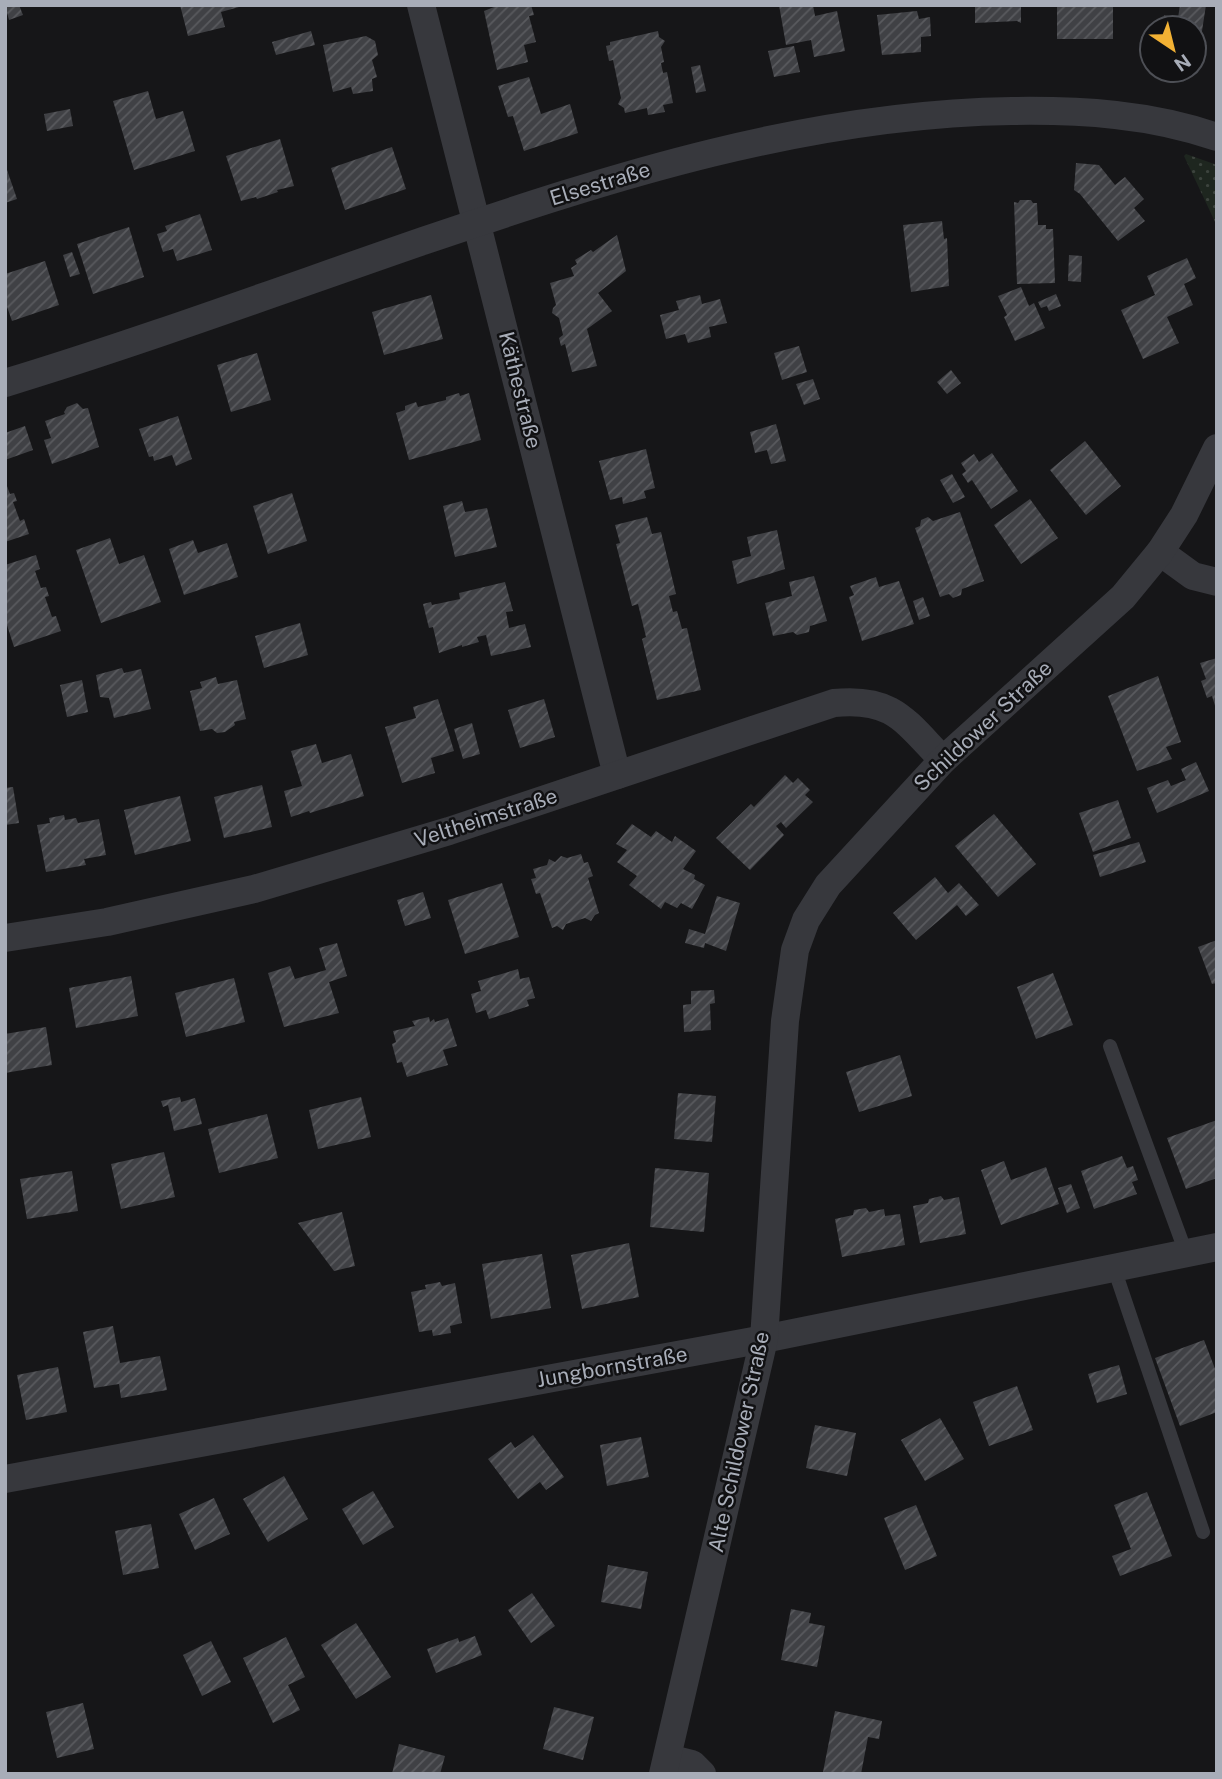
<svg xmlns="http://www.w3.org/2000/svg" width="1222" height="1779" font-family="'Public Sans',sans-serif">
  <defs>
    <pattern id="green-dots" width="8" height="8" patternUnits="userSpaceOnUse" patternTransform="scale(1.75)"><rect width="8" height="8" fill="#1e261f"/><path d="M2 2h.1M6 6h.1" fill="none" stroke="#3c433d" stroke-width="1.8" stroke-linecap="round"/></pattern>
    <pattern id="building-hatch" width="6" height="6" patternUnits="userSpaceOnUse" patternTransform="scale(1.75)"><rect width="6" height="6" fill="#404145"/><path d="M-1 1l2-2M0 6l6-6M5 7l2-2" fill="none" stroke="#595a5e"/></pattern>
  </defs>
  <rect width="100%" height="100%" fill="#161618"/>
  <polygon fill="url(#green-dots)" points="1186,154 1217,165 1217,226 1184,156"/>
  <g fill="url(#building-hatch)">
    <polygon points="5,5 19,5 23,15 9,20"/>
    <polygon points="180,5 239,5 239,7 221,12 225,27 188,36"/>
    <polygon points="499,5 531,5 534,15 529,16 536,42 524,45 528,62 497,70 484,11"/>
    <polygon points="779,5 813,5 815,16 837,11 845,51 814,57 811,40 786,45"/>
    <polygon points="975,5 1021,5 1021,23 1017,21 975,23"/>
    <rect x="1057" y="5" width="56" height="34"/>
    <polygon points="1180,5 1206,5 1200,44 1207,45 1204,61 1198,60 1197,65 1194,65 1194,28 1162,28 1164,15 1178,18"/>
    <polygon points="917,11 919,19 930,17 931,36 921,37 921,52 882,55 877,15"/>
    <polygon points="311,31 315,45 276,55 272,42"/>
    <polygon points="658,31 659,37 665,41 661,47 664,62 661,63 663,73 667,72 673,103 663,105 665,112 648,115 647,108 625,113 624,108 618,104 621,98 613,60 609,61 606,46 610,45 610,42"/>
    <polygon points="366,36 375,41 378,55 372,60 377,77 372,79 373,91 353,94 351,87 333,92 323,45"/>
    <polygon points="794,46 800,72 774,77 768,51"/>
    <polygon points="700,65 706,91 696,93 691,67"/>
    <polygon points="529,77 541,114 570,104 578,133 524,151 513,116 508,117 498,86"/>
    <polygon points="148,91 156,119 183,111 195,151 134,170 113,101"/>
    <polygon points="70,109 73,126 47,131 44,114"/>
    <polygon points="280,139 294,186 277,190 278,192 257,199 256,197 241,201 226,156"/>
    <polygon points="392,147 406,189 345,210 331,168"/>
    <polygon points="1076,163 1099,165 1115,185 1125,177 1144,199 1134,208 1145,221 1118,241 1080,194 1074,190"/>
    <polygon points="5,164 17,199 5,203"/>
    <polygon points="1020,200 1031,200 1033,203 1037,203 1038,225 1046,225 1046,229 1053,229 1055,283 1017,284 1014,202 1018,203"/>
    <polygon points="200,214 212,250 177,261 173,249 163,252 157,234 167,231 165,226"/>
    <polygon points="942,221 944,239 947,238 949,286 911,292 903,225"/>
    <polygon points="129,227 144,277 93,294 77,244"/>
    <polygon points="617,235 626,271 598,293 612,311 587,329 597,366 572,372 565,344 561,346 559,338 563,335 559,318 552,313 553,308 556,305 550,283 574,276 571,268 577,264 575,260 591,250 593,252"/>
    <polygon points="72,252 80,274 70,277 63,255"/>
    <polygon points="1069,255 1082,256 1081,282 1068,281"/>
    <polygon points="1187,258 1196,278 1184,284 1193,305 1167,317 1179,343 1143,359 1121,310 1155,295 1147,276"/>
    <polygon points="45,261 59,305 12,321 5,301 5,274"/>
    <polygon points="1021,287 1029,306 1034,303 1045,328 1015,341 1004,317 1007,315 998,296"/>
    <polygon points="1056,294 1061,306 1049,311 1047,306 1041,308 1038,302"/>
    <polygon points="431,295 443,339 384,355 372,312"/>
    <polygon points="700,295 702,304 720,299 727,323 709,327 711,337 688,343 685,334 666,339 660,315 679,310 676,301"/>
    <polygon points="799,346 807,372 782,380 774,353"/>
    <polygon points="257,353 271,400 231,412 217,365"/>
    <polygon points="951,370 961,383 947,394 937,382"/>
    <polygon points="813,379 820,399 804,405 796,384"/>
    <polygon points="459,393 460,396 469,393 481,440 409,460 396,413 405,410 405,406 416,402 418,407 446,400 446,397"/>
    <polygon points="77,403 83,409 88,408 99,447 52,464 44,440 51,438 45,421 65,414 64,412 67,407"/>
    <polygon points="178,416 192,459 176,466 172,455 154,461 153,456 149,457 139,429"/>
    <polygon points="776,424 786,461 771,464 767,450 755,453 750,432"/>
    <polygon points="25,426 33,450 5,460 5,433"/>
    <polygon points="1085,441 1121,486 1086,515 1050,470"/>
    <polygon points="646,449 655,488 644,491 646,498 623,504 622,497 610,500 599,461"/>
    <polygon points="992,453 1018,491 991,509 972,480 968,483 962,474 966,471 961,463 974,454 979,462"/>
    <polygon points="952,474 965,497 953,503 940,480"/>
    <polygon points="5,481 10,494 14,493 17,501 13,502 20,521 24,519 29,534 5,542"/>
    <polygon points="292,493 307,541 268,554 253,506"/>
    <polygon points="1030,499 1058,538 1021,564 994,525"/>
    <polygon points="462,501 465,512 487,508 497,547 455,557 443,506"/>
    <polygon points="960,512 984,581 962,589 961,595 953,598 949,594 940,597 915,528 920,526 921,520 928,517 933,521"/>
    <polygon points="647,517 652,534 661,532 676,594 669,596 673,612 677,611 682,629 687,628 701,690 657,700 642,639 646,637 638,604 632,606 616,544 620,543 615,525"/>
    <polygon points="777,530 785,569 737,584 732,561 751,556 747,537"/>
    <polygon points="110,538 119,564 144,555 161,602 101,623 76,550"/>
    <polygon points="193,540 198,553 227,543 238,577 184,595 169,549"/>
    <polygon points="36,555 40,569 35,571 41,588 46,587 49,596 45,597 52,617 56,616 61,631 14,647 5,619 5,565"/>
    <polygon points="814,576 827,621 810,626 809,632 797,635 793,632 773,636 765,603 792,596 789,582"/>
    <polygon points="876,577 879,587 899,581 914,624 862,641 849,597 854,595 850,586"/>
    <polygon points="505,582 513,611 506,612 509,628 525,624 531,647 491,656 486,635 477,637 479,642 462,647 462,645 439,653 433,627 429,628 423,604 431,602 432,605 460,599 459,593"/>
    <polygon points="923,597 930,616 919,620 913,601"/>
    <polygon points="300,623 308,655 264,668 255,636"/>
    <polygon points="1217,658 1217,709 1216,709 1212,696 1207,698 1201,681 1206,679 1200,663"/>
    <polygon points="122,668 124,673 141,669 151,709 114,718 109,698 100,697 96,675"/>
    <polygon points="1158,676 1181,742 1166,747 1172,759 1137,771 1108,696"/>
    <polygon points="216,677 218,684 237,680 246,719 234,722 235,725 225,732 217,733 212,729 200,731 190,691 202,688 200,682"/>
    <polygon points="82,680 88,712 67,717 60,685"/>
    <polygon points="438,699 454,751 431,758 435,773 402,783 385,727 416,718 413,707"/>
    <polygon points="544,699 555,737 520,748 508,710"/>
    <polygon points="472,723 480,754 463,759 454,729"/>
    <polygon points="316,744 322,763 351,754 364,796 310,813 309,811 291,817 284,791 302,786 291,751"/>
    <polygon points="1196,762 1209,791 1157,813 1147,788 1168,780 1171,786 1186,780 1181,769"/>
    <polygon points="785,775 793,783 798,778 810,790 805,795 813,802 786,828 781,822 776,826 784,835 750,870 716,838 751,804 754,807"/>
    <polygon points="262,785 272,827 224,838 214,797"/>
    <polygon points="13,787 19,823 5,825 5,788"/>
    <polygon points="180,796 191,841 135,855 124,810"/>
    <polygon points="1118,800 1131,838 1093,852 1079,813"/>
    <polygon points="994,814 1036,864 998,897 955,846"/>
    <polygon points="64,815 65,820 76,818 78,823 99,819 106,855 84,859 86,865 46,872 37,825 50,823 49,818"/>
    <polygon points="632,824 651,837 656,831 672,842 675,836 696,851 683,869 695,875 694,879 705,885 692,909 681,903 677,908 665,902 661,909 629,885 637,876 617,862 627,850 616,844"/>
    <polygon points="1139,842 1146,862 1100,877 1093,855"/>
    <polygon points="581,854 584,863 588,862 593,876 588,878 599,913 595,915 591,921 585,918 566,924 563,930 557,926 552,928 540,893 536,894 531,879 536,878 533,869 547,865 549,859 555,862 561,856 567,858"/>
    <polygon points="935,877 948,893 959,883 979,905 966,916 957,905 916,940 893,913"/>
    <polygon points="502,883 519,937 465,954 448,900"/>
    <polygon points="423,892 431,918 405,926 397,900"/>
    <polygon points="717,896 740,903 726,951 705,943 704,948 685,943 689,929 705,934"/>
    <polygon points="1217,940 1217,983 1212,984 1198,947"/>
    <polygon points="337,943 347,976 329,982 339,1013 284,1027 268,973 290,966 295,979 326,970 319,948"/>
    <polygon points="518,969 520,979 529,977 535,998 527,1000 529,1006 489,1019 486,1010 476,1013 471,994 481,991 478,981"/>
    <polygon points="1053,973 1073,1025 1036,1039 1017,987"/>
    <polygon points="131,976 138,1016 76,1028 69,988"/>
    <polygon points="234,978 245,1022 186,1037 175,993"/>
    <polygon points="714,990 715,1003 710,1004 711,1030 684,1032 683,1005 691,1004 691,991"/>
    <polygon points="429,1017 430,1022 434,1019 435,1022 448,1018 457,1046 443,1050 448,1065 407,1077 402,1062 397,1063 392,1044 396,1042 393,1031 415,1026 412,1021"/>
    <polygon points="46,1027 52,1065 5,1073 5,1034"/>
    <polygon points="900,1055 912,1096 859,1112 846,1072"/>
    <polygon points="678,1093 716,1096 712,1142 674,1139"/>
    <polygon points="180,1097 181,1102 195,1098 202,1124 174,1131 168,1105 163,1107 161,1101"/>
    <polygon points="361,1097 371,1137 318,1149 309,1110"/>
    <polygon points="267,1114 278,1158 219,1173 208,1129"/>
    <polygon points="1217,1120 1217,1178 1186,1189 1167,1138"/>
    <polygon points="164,1152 175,1197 121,1209 111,1164"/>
    <polygon points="1122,1156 1127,1168 1133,1166 1138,1180 1132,1182 1137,1194 1094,1209 1081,1171"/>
    <polygon points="1004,1161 1011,1180 1046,1167 1059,1204 1001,1225 981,1170"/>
    <polygon points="655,1168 709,1173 704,1232 650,1227"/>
    <polygon points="72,1171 78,1211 27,1219 20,1179"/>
    <polygon points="1071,1184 1080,1208 1067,1213 1058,1188"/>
    <polygon points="941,1196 944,1200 959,1197 966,1234 920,1243 913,1206 928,1203 929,1199"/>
    <polygon points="866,1208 869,1212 884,1209 885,1216 900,1214 905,1245 842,1257 835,1219 853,1215 854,1210"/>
    <polygon points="342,1212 355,1266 334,1271 298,1223"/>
    <polygon points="629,1243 639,1297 582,1309 571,1255"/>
    <polygon points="542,1254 551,1308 491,1319 482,1264"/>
    <polygon points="440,1282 442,1286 455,1283 462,1323 450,1326 451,1333 433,1336 432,1330 419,1332 411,1292 426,1289 425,1285"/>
    <polygon points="113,1326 120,1363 160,1356 167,1390 121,1398 119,1384 94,1388 83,1332"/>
    <polygon points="1204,1340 1217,1374 1217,1412 1180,1426 1155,1358"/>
    <polygon points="1119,1365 1127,1394 1097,1403 1088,1374"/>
    <polygon points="58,1367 67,1412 26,1420 17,1375"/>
    <polygon points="1017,1386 1033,1430 989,1446 973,1402"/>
    <polygon points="940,1418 964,1459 925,1481 901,1440"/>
    <polygon points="815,1425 856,1433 847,1476 806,1468"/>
    <polygon points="533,1435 564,1477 546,1490 540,1482 518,1499 488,1459 511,1442 515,1448"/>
    <polygon points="641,1437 649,1477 607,1486 600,1445"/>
    <polygon points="284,1476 308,1519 268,1542 243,1499"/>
    <polygon points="373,1491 394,1527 363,1545 342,1509"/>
    <polygon points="1147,1492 1172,1556 1120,1576 1112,1556 1131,1549 1114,1505"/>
    <polygon points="214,1498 230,1534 195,1550 179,1514"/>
    <polygon points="916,1505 937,1556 905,1570 884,1518"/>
    <polygon points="151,1524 159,1568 123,1575 115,1531"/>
    <polygon points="608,1565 648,1572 641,1609 601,1602"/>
    <polygon points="532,1593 555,1626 531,1643 508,1610"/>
    <polygon points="791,1609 811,1613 809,1623 825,1626 817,1667 781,1660"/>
    <polygon points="356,1623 391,1677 356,1699 321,1645"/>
    <polygon points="475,1636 482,1655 436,1673 427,1649 458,1638 459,1642"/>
    <polygon points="286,1637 305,1677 288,1685 300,1710 273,1723 243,1658"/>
    <polygon points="211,1641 231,1682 202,1696 183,1655"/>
    <polygon points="83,1703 94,1749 57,1758 46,1712"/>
    <polygon points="554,1707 594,1717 583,1760 543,1749"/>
    <polygon points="835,1711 882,1721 879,1739 868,1737 861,1774 823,1772"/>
    <polygon points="399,1744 445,1756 440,1774 392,1774"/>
  </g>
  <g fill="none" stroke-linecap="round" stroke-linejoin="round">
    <g stroke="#37383d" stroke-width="14">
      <polyline points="1110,1046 1186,1253"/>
      <polyline points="1114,1268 1203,1532"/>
    </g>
    <g stroke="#37383d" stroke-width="28">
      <polyline points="421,5 617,775"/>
      <path d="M5,383C146,340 284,289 423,241C614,176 808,114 1012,111C1082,110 1150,114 1217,137"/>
      <polyline points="1160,552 1193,576 1217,582"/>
      <path d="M5,938L107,922L254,889L449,831L834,703C893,697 905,721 943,760"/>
      <polyline points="5,1479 764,1339 1217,1247"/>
      <polyline points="668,1758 692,1764 702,1774"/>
      <polyline points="663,1774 764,1339 785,1021 795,950 806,920 828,885 943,760 1123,597 1160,552 1184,515 1217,448"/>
    </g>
  </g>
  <g text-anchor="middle" stroke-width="5" stroke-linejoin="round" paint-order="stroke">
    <g font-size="21" fill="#a8adb8" stroke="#111113">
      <text transform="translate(600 184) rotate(-17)" y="7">Elsestraße</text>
      <text transform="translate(520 390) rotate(76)" y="7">Käthestraße</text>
      <text transform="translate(983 726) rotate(-43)" y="7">Schildower Straße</text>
      <text transform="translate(486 818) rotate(-18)" y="7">Veltheimstraße</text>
      <text transform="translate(612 1367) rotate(-10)" y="7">Jungbornstraße</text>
      <text transform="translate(739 1442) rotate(-78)" y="7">Alte Schildower Straße</text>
    </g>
  </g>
  <rect width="1222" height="1779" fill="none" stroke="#a8adb8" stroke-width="14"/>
  <g transform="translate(1173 49) rotate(145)"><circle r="33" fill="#111113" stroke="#4d4f55" stroke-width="2"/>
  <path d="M0-5L12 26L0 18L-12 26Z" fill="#f2b134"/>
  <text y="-10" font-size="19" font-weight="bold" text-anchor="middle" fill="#a8adb8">N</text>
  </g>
</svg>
